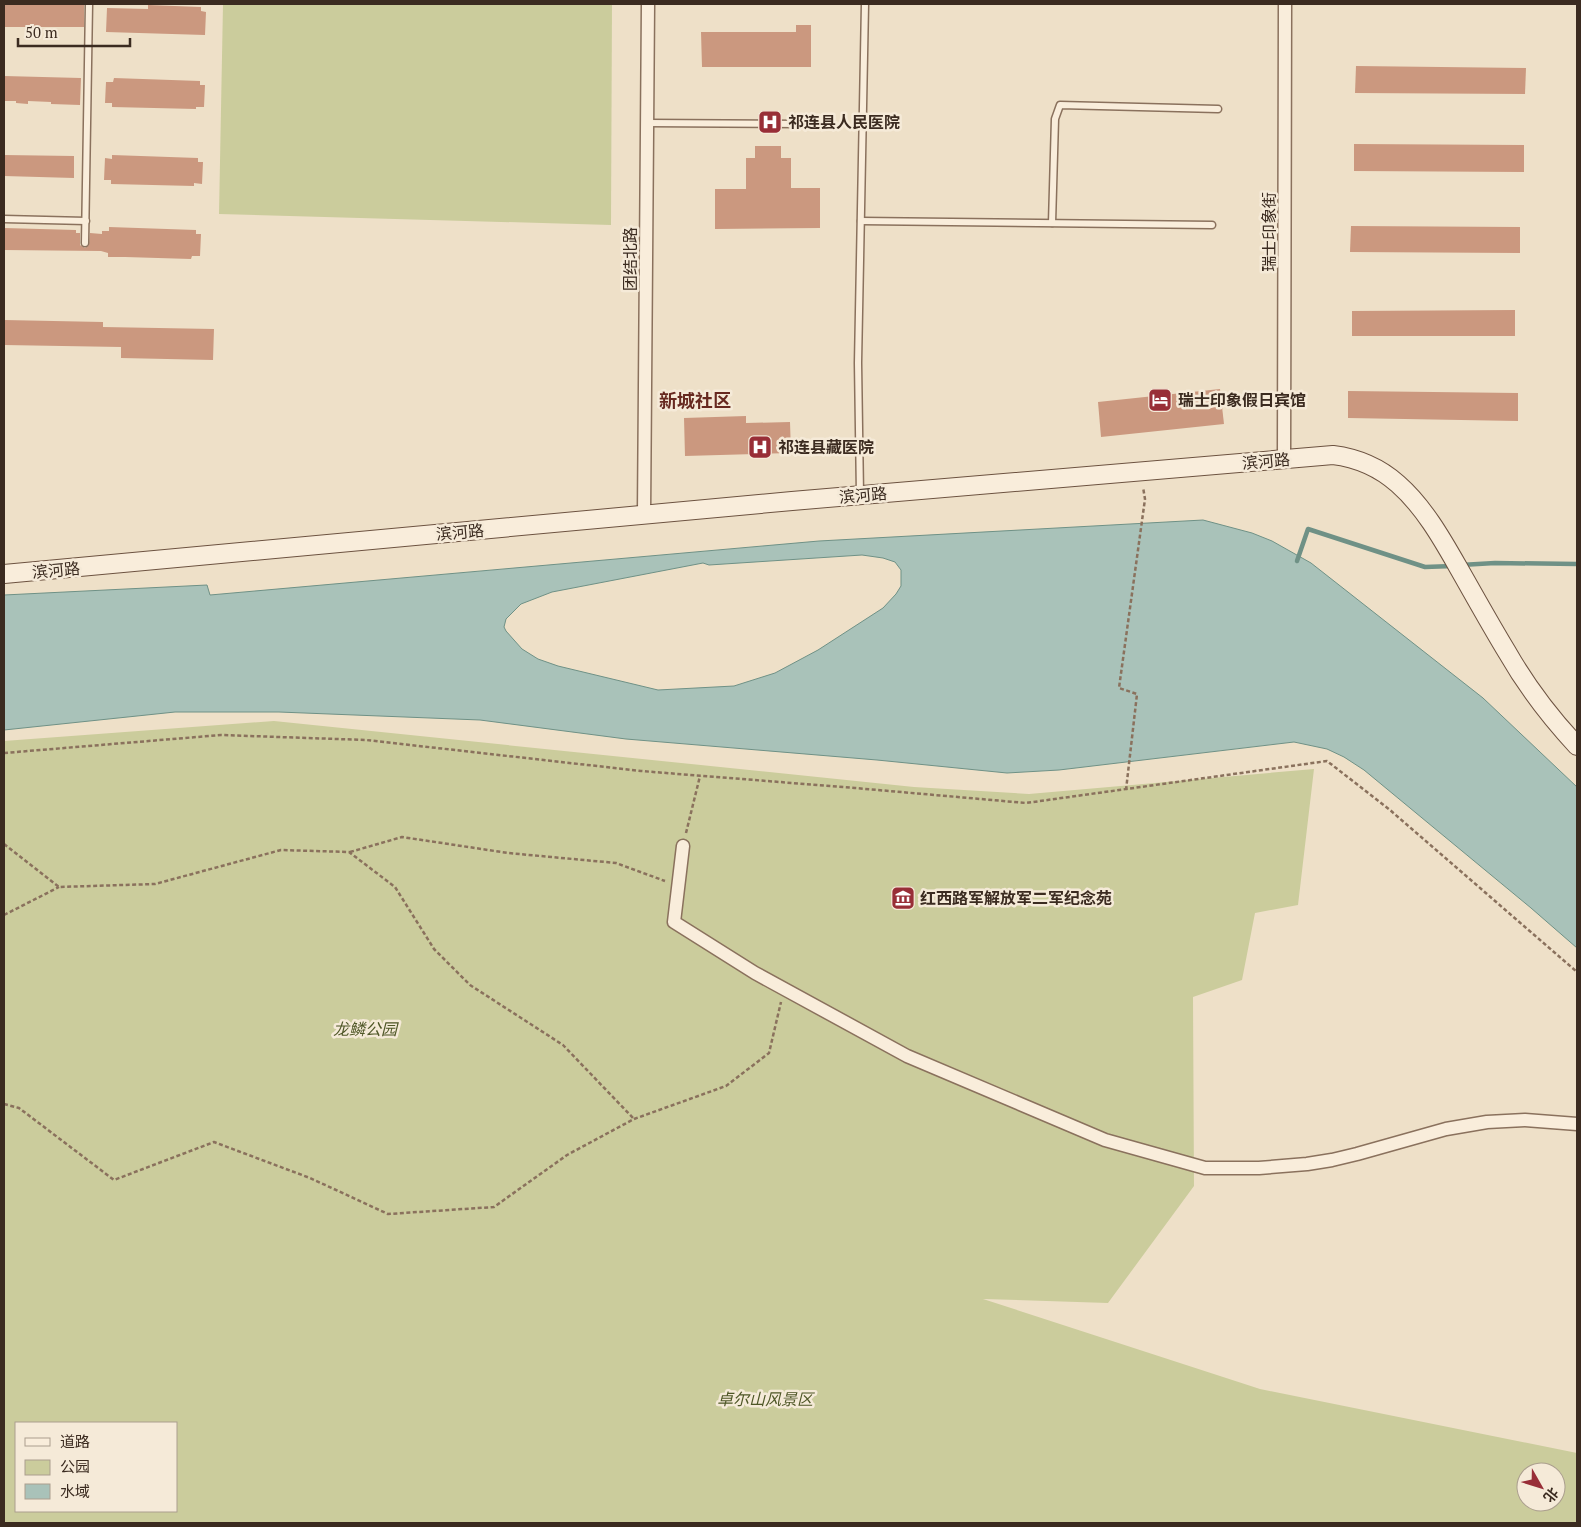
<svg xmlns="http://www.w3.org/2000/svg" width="1581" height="1527" font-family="'PT Serif','Noto Sans SC',serif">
  <rect width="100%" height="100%" fill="#eee0c8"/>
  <g fill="#cbcc9c" fill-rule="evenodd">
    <polygon points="223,4 612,4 611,225 219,214"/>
    <path d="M274,721L914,787L1029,794L1314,769L1298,905L1255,913L1242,980L1193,997L1194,1186L1108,1303L983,1299L1260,1389L1577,1453V1523H4V741ZM16,1423H176V1511H16ZM1526,1472H1556V1502H1526Z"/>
  </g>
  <path fill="#a9c2b9" stroke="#6f9186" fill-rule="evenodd" d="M1203,520L1252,533L1272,541L1311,563L1483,698L1577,787V948L1531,908L1364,770L1344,757L1327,749L1294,742L1059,770L1007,773L877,760L626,739L480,720L279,712H175L4,730V595L207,585L210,595L819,541ZM862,555L883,558L895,562L901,570V586L896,594L883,608L818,650L775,673L734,686L658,690L558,666L538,659L522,649L506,631L504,627L506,619L521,604L552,592L703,563L709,565Z"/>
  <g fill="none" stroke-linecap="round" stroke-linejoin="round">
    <g stroke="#6f9186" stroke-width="4.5">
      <polyline points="1297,561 1308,529 1425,567 1453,566"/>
      <polyline points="1461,565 1495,563 1577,564"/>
    </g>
  </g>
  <g fill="#cb987f">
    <rect x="4" y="4" width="80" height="23"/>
    <polygon points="148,5 201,7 201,11 206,12 205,35 106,32 107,8 148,9"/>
    <polygon points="796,25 811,25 811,67 702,67 701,32 796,32"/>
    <polygon points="1356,66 1526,68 1525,94 1355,93"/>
    <polygon points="4,76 81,78 80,105 51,104 51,102 28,101 28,104 16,103 16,101 4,101"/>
    <polygon points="114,78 200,81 200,85 205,85 204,107 196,107 196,109 112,107 112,103 105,103 106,82 113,82"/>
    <polygon points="1354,144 1524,145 1524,172 1354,171"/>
    <polygon points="755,146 781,146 781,158 791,158 791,188 820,188 820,228 715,229 715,189 746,189 746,158 755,158"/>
    <polygon points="4,155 74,156 74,178 4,176"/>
    <polygon points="112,155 198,158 198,162 203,162 202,184 194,183 194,186 111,184 111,180 104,180 105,158 112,159"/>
    <polygon points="1351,226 1520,227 1520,253 1350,252"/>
    <polygon points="109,227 196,230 196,234 201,234 200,256 192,256 191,259 125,257 108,257 108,253 101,251 4,250 4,228 76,230 76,233 80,233 80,245 85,248 89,245 90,233 102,234 102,231 109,231"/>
    <polygon points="1515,310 1515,336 1352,336 1352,311"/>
    <polygon points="4,320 103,322 103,327 214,329 213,360 121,358 121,347 4,345"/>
    <polygon points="1220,389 1224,424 1101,437 1098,402"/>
    <polygon points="1348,391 1518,393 1518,421 1348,418"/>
    <polygon points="746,416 746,423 790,422 791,453 685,456 684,418"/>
  </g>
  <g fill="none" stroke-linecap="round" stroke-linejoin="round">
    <g stroke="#8a715d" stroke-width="9">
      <g id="lane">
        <polyline points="647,123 802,124"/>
        <polyline points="4,219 86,221"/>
        <polyline points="861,221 1212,225"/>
        <polyline points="1052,223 1055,119 1060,105 1218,109"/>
        <polyline points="85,243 89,4"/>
        <polyline points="860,495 858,363 865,4"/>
      </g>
    </g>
    <g stroke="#8a715d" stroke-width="15">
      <g id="street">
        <polyline points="1284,460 1285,4"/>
        <polyline points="644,515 648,4"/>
        <polyline points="683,846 674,922 755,973 907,1056 1105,1140 1205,1168 1259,1168 1307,1164 1332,1160 1357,1154 1446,1129 1487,1122 1525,1120 1577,1124"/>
      </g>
    </g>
    <g stroke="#6c5240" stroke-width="20">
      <path id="secondary" d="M4,574L792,501L1333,455C1357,458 1380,468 1398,484C1423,506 1441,537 1458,567C1474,595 1490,624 1507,652C1527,687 1550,717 1577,746"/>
    </g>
    <g stroke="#8a715d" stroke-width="2.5" stroke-dasharray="4 2.5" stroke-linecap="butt">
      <polyline points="4,753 221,735 366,740 641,771 855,788 1026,803 1327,761 1390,810 1577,972"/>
      <polyline points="1126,790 1137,694 1119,688 1145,499 1143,487"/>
      <polyline points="686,833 700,776"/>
      <polyline points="4,844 59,887 155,884 281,850 349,852 395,887 434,949 470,985 563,1045 634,1119"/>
      <polyline points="350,852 402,837 508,853 616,863 665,881"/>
      <polyline points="4,915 59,887"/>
      <polyline points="4,1104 19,1108 114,1180 214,1142 310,1178 388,1214 494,1207 567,1155 634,1119 726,1086 769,1053 781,1002"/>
    </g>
    <use href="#lane" stroke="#f9eddb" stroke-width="6"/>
    <use href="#street" stroke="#f9eddb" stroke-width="12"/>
    <use href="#secondary" stroke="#f9eddb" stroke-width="18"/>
  </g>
  <defs>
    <g id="hospital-square" transform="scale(1.25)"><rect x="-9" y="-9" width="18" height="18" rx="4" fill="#982e37" stroke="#f5ead8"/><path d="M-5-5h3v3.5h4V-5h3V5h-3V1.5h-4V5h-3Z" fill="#fff"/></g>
    <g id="hotel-square" transform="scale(1.25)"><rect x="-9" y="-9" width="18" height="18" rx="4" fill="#982e37" stroke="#f5ead8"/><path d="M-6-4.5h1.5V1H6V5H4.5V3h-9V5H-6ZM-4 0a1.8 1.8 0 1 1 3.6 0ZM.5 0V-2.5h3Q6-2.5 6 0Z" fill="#fff"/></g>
    <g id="museum-square" transform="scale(1.25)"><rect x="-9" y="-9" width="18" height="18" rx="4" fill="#982e37" stroke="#f5ead8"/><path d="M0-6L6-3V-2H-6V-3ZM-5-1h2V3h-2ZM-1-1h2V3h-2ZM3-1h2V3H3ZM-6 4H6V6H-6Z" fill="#fff"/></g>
  </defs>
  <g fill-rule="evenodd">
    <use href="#hospital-square" x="770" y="122"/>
    <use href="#hotel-square" x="1160" y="400"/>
    <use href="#hospital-square" x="760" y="447"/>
    <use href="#museum-square" x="903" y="898"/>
  </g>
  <g text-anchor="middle" stroke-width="5" stroke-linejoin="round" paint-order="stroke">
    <g font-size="16" font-weight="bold" fill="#3b2b20" stroke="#f5ead8" text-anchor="start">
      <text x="788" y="128">祁连县人民医院</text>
      <text x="1178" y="406">瑞士印象假日宾馆</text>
      <text x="778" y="453">祁连县藏医院</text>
      <text x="920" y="904">红西路军解放军二军纪念苑</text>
    </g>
    <g font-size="16" fill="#3b2b20" stroke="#f5ead8">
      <text transform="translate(1269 232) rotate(-90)" y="6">瑞士印象街</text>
      <text transform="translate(630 259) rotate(-90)" y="6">团结北路</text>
      <text transform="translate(1266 461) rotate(-5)" y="6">滨河路</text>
      <text transform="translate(863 495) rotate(-5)" y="6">滨河路</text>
      <text transform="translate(460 532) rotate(-5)" y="6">滨河路</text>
      <text transform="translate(56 570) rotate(-5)" y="6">滨河路</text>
    </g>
    <g font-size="16" font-style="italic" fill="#4f5727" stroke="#f5ead8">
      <text x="365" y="1035">龙鳞公园</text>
      <text x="765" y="1405">卓尔山风景区</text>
    </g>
    <g font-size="18" font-weight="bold" fill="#672920" stroke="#f5ead8">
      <text x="695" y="407">新城社区</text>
    </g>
  </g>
  <rect width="1581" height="1527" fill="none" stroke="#3b2b20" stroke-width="10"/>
  <rect x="15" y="1422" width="162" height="90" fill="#f5ead8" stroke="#ab9e8e"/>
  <rect x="25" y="1438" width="25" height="8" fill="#f9eddb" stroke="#ab9e8e"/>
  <text x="60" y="1447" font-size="15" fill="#3b2b20">道路</text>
  <rect x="25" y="1460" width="25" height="15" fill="#cbcc9c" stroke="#ab9e8e"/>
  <text x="60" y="1472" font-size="15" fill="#3b2b20">公园</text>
  <rect x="25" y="1484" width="25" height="15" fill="#a9c2b9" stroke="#ab9e8e"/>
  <text x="60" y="1497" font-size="15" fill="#3b2b20">水域</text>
  <g transform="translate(1541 1487) rotate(129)"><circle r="24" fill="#f5ead8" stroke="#ab9e8e"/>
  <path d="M0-4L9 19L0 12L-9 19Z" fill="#982e37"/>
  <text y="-8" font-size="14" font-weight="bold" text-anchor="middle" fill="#3b2b20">北</text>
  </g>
  <path d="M18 38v8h112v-8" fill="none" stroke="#3b2b20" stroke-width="2.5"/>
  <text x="25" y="38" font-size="15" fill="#3b2b20" stroke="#f5ead8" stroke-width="4" paint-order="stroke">50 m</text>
</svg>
